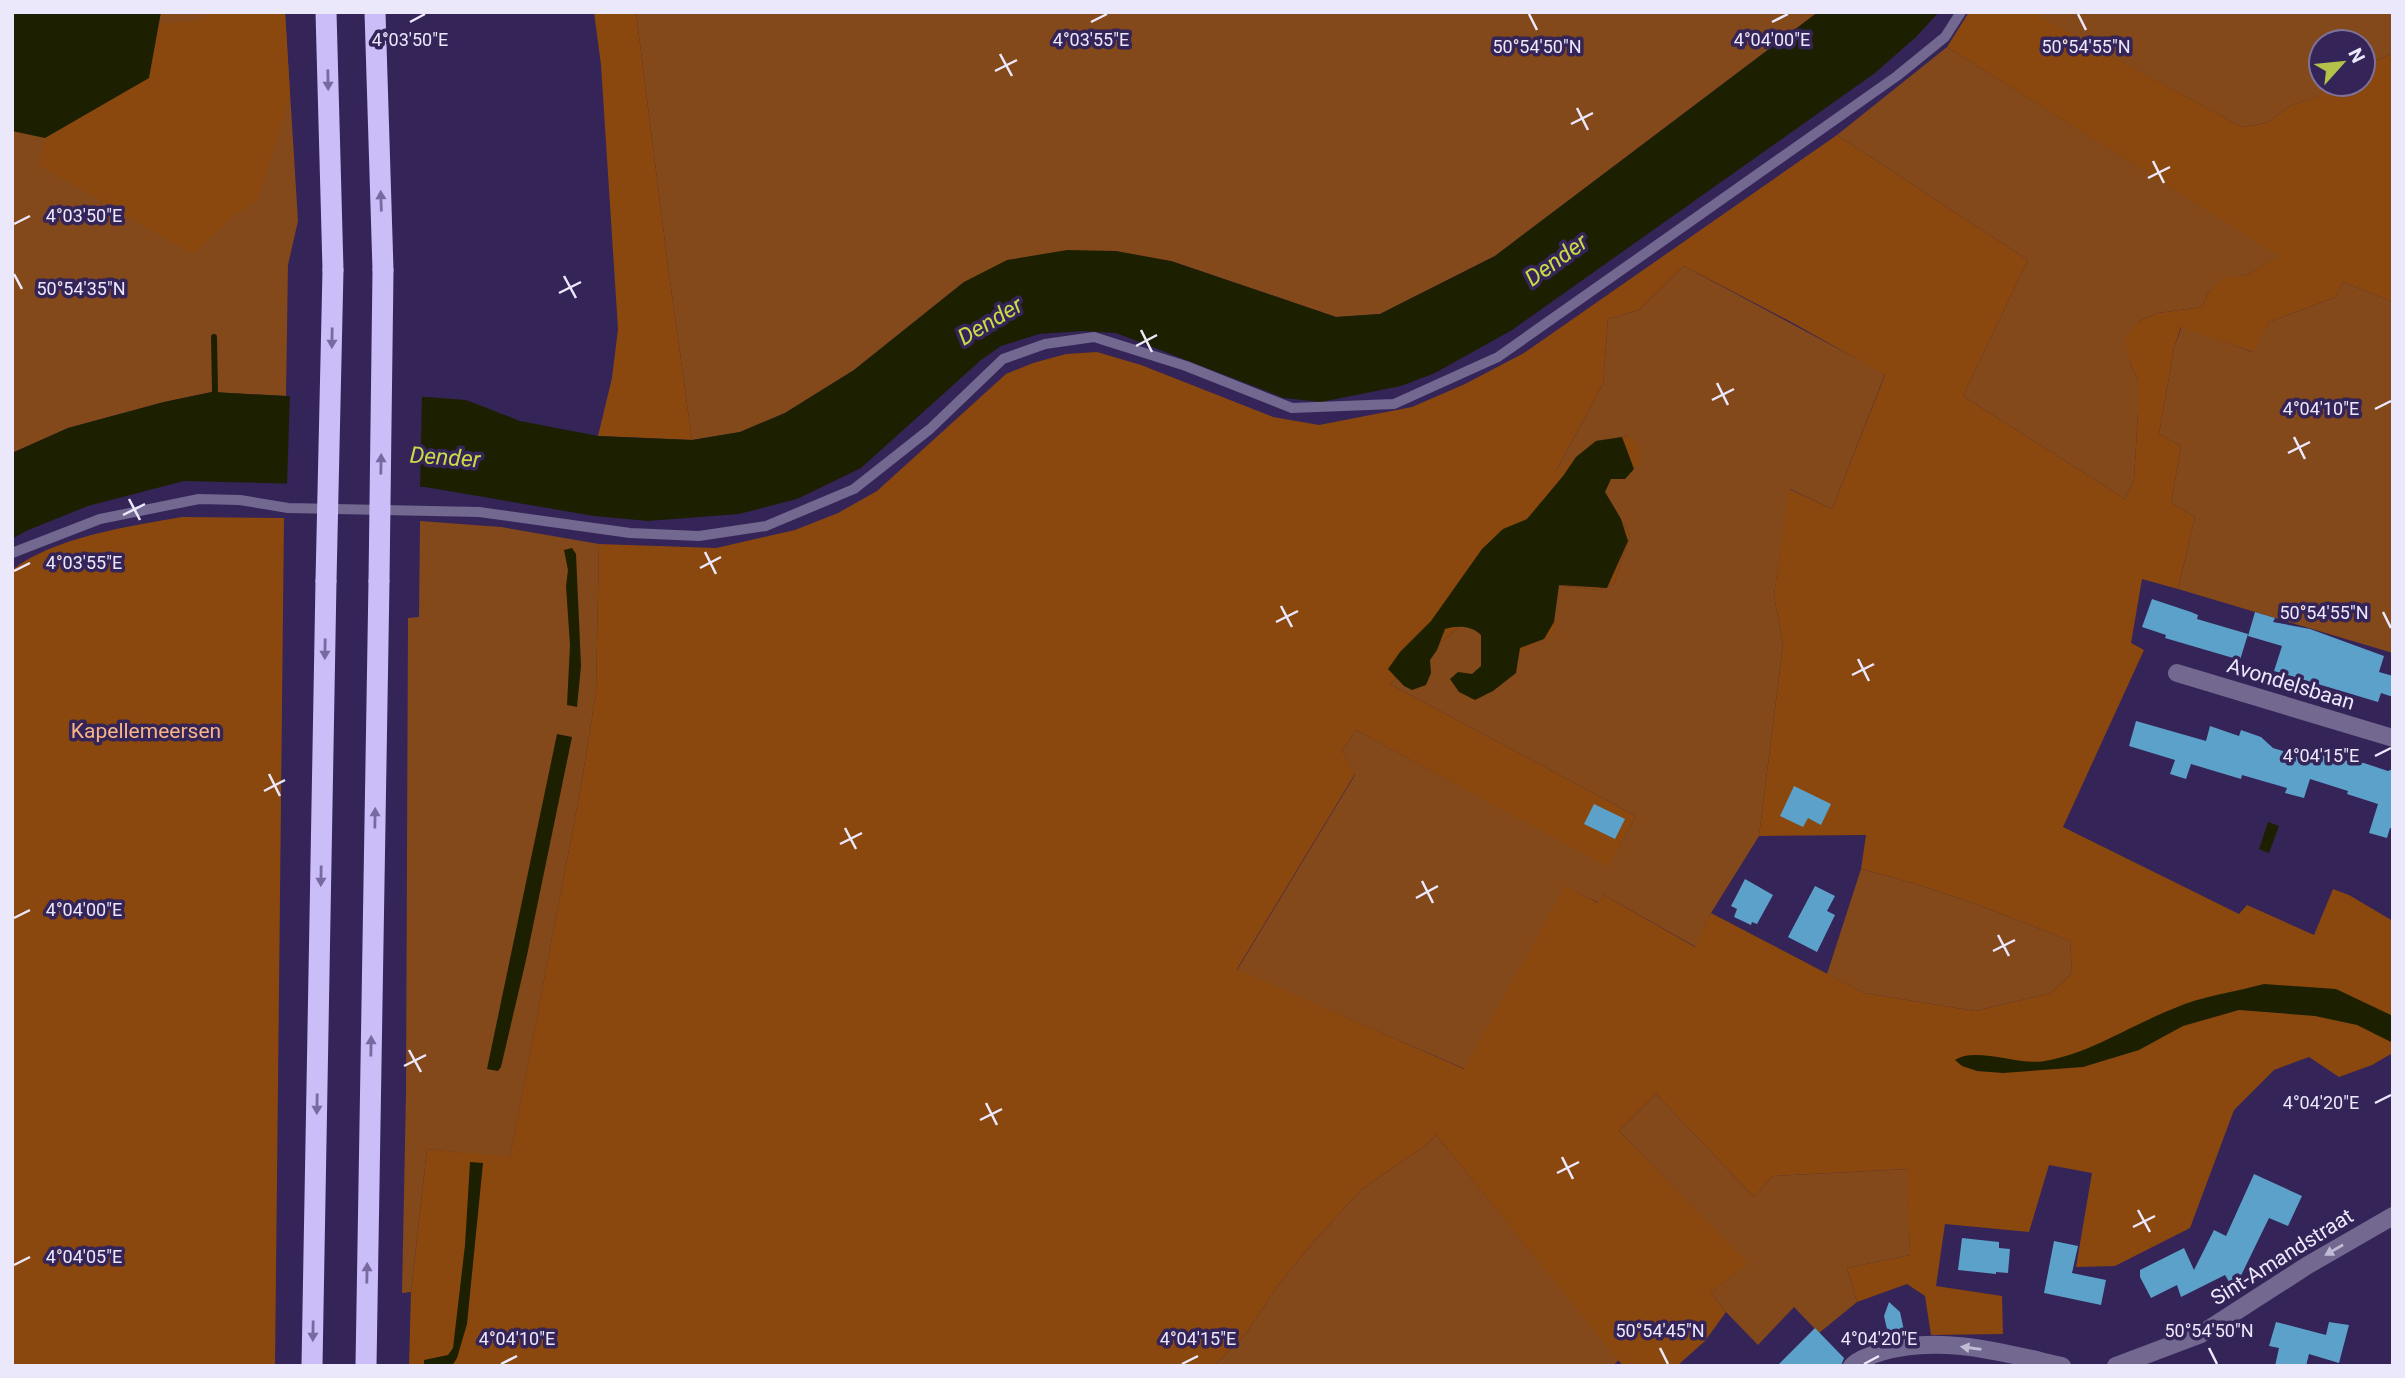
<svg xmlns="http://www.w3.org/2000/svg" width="2405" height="1378" font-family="Roboto,sans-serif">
  <rect width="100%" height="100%" fill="#342458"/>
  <g fill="#84491a">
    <polygon points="12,12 285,12 298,221 288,265 286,396 212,392 164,402 68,428 12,453"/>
    <polygon points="636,12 1818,12 1495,256 1380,314 1336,317 1171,261 964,282 854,370 785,413 740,432 692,440 668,266"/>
    <polygon points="2044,12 2393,12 2393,53 2369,64 2363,71 2363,42 2321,42 2321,84 2324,84 2321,96 2291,105 2267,123 2242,127 2041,18"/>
    <polygon points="1947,47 2280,256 2247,275 2222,279 2208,293 2202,307 2158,313 2139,321 2129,361 2138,381 2138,412 2134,480 2125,499 1963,396 2028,260 1837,135"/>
    <polygon points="1684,266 1885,374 1832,509 1790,489 1774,595 1783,645 1759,836 1711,913 1696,947 1604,895 1599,903 1565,887 1465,1069 1237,970 1355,775 1342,751 1356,730 1608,866 1636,816 1390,684 1463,624 1556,585 1600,590 1614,584 1630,535 1605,492 1609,479 1625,479 1628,436 1596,441 1555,473 1603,384 1608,319 1639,310"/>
    <polygon points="2343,282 2393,302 2393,653 2178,589 2195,517 2171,503 2181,446 2159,434 2174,348 2182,326 2252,352 2269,322 2336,297"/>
    <polygon points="420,521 501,527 599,544 596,693 580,792 510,1158 427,1149 411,1292 402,1293 406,1093 408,618 419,617"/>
    <path d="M1861,869C1933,887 2002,913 2070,941L2072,973L2051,993L1975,1011L1864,993L1827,974Z"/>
    <polygon points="1656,1094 1754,1197 1773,1176 1908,1169 1910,1255 1847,1268 1857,1302 1819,1333 1794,1307 1758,1345 1726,1312 1711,1293 1747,1263 1619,1131"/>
    <polygon points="1436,1135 1619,1360 1612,1366 1214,1366 1245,1335 1280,1283 1316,1239 1361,1190 1426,1145"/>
  </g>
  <g fill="#8a480e" fill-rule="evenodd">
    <polygon points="205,12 285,12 290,95 258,199 232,217 193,254 39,165 45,138 148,78 159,24 205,20"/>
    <polygon points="594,12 636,12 668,266 692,440 598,436 612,378 618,329 601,65"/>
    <path d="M1969,12H2044L2042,18L2242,127L2267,123L2291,105L2320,96L2324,84H2363V71L2369,64L2393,53V302L2343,282L2336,297L2269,322L2253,352L2181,327L2174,348L2159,434L2181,446L2171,503L2195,517L2178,589L2142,579L2131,643L2144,650L2063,827L2239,914L2247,905L2314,935L2333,889L2349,895L2393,921V1056L2391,1054L2372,1065L2339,1077L2309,1057L2274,1070L2234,1110L2190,1228L2115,1266L2076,1267L2092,1173L2049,1165L2029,1232L1945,1224L1936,1286L2002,1296L2003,1334L1931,1335L1925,1296L1907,1284L1857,1302L1847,1268L1910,1255L1907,1169L1773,1176L1754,1197L1656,1094L1619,1131L1748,1263L1711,1293L1726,1312L1705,1341L1677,1366L1671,1364L1623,1366L1436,1135L1426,1145L1361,1190L1316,1239L1280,1283L1245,1335L1214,1366H409L411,1292L427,1149L510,1157L580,792L596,693L599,544L716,548L795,530L838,513L877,491L1006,374L1033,363L1066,354L1097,352L1141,365L1273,417L1319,425L1412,407L1465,384L1524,353L1837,135L2028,260L1963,396L2125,499L2134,480L2138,412V381L2129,361L2125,338L2139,321L2158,313L2202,307L2208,293L2222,278L2247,275L2279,256L1947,47ZM1684,266L1793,323L1885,375L1832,509L1789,489L1774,595L1783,645L1759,836L1866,835L1861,869C1933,887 2002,913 2070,941L2072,973L2051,993L1975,1011L1864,993L1711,913L1695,947L1604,895L1598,903L1565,886L1464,1069L1237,969L1355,774L1342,751L1356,730L1608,867L1636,816L1390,684L1463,624L1516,653L1554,634L1557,585L1600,590L1614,584L1630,535L1605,492L1609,479H1625L1639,463V445L1628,436L1596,441L1556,471L1603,384L1608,319L1639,310Z"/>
    <path d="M182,517L284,518L275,1366H12V570C54,537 130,526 182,517Z"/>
  </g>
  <g fill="#1c2000">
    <polygon points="12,12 161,12 149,78 45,138 12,131"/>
    <polygon points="1818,12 1939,12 1916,37 1875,73 1512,330 1435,373 1401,386 1321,402 1284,398 1116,333 1083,331 1039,334 1001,346 981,360 861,468 797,499 739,514 648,521 594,516 425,487 184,481 88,506 26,531 12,539 12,453 68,428 164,402 212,392 286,396 427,397 466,400 520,421 598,436 692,440 740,432 785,413 854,370 964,282 1007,260 1067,250 1116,251 1171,261 1336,317 1380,314 1495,256"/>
    <path d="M1622,437L1634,469L1625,479H1611L1605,492L1621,519L1628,541L1607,588L1559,585L1554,622L1544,639L1520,648L1516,673L1493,691L1475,700L1459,692L1450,679L1458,672L1472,674L1481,666V635C1472,626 1458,625 1445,629L1437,650L1430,660L1431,673L1426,685L1412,690L1404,686L1388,669L1400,652L1431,621L1482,549L1503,529L1527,519L1563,476L1576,457L1596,441Z"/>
    <polygon points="572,548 576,554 581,666 577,707 567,705 570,645 566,586 568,570 564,550"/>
    <polygon points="557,734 572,737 526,960 501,1067 498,1071 487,1069"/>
    <polygon points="2268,822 2279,826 2269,853 2259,849"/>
    <path d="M2264,984L2336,989L2393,1016V1043L2357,1025L2315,1016L2239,1010L2183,1026L2139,1050L2083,1067L2003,1073L1977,1071L1962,1066L1955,1060C1976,1046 2019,1066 2045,1061C2091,1053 2131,1025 2175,1008C2202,996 2235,992 2264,984Z"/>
    <polygon points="470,1162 483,1163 467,1324 457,1358 452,1366 424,1366 424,1360 448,1355 453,1348 465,1245"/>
  </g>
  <polygon fill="#342458" points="290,393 422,393 420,490 287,487"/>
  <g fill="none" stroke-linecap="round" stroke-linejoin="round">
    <polyline stroke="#1c2000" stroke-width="6" points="214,337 215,392"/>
  </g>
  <g fill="#5ca1c9">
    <polygon points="2152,599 2191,612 2198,615 2197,619 2248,634 2240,660 2165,638 2166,635 2142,627"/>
    <polygon points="2255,612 2275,618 2273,622 2310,629 2384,656 2379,672 2393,676 2393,697 2381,693 2378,702 2274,671 2282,646 2248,636"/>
    <polygon points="2136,721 2206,741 2210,726 2239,736 2241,730 2261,737 2273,748 2297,755 2300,748 2342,760 2364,763 2388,771 2393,769 2393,829 2390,828 2387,838 2369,833 2378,804 2347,794 2348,791 2310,779 2304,798 2285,793 2287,788 2242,775 2241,779 2191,764 2186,779 2170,774 2175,760 2129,746"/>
    <polygon points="1794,786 1831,804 1821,825 1808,818 1803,827 1780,816"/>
    <polygon points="1594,804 1625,819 1615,839 1584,824"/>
    <polygon points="1745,879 1773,895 1757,924 1752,922 1751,925 1734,917 1737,909 1731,906"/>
    <polygon points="1815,886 1835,896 1827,911 1835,915 1817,952 1788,937"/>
    <polygon points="2254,1174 2302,1196 2288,1226 2269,1218 2234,1290 2225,1275 2181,1297 2177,1285 2151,1298 2140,1277 2140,1270 2184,1248 2194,1270 2214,1230 2226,1236"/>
    <polygon points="1962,1238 1999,1242 1999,1248 2010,1249 2008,1273 1996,1272 1996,1274 1958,1270"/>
    <polygon points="2054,1241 2078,1246 2072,1273 2106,1280 2101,1305 2044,1293"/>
    <polygon points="1889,1302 1900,1312 1905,1335 1889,1338 1884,1316"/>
    <polygon points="2276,1322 2326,1335 2329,1322 2349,1325 2339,1363 2309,1354 2306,1366 2275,1366 2279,1348 2269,1346"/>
    <polygon points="1815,1328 1844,1358 1841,1366 1777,1366"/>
  </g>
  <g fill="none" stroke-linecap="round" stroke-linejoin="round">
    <polyline stroke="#726890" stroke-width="10" points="12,553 100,519 199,499 240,500 288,508 479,512 630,533 699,536 766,526 854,489 930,429 1003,359 1045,344 1094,337 1186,366 1292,408 1394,404 1498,357 1897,76 1945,37 1961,12"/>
    <g stroke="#726890" stroke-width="18">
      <polyline points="2177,673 2393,738"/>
      <path d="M1852,1366C1860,1358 1870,1356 1881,1352C1940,1334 2004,1353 2062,1366"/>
      <polyline points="2116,1366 2201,1334 2308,1265 2393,1216"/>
    </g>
    <g stroke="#cabdf8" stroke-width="21">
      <polyline points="326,12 333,270"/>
      <polyline points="375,12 383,270"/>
      <polyline points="312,1366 326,581"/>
      <polyline points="366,1366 379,581"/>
    </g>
    <g stroke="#cabdf8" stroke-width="21">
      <polyline points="326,581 333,270"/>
      <polyline points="379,581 383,270"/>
    </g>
  </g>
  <defs><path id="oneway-solid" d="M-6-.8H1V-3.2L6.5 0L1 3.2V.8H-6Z" transform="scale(1.75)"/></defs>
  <g fill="#7869a0">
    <use href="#oneway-solid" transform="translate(328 80) rotate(89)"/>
    <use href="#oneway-solid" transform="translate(381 201) rotate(-92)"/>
    <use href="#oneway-solid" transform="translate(332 338) rotate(91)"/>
    <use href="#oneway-solid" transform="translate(381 464) rotate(-89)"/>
    <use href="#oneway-solid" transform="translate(325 649) rotate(91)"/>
    <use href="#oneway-solid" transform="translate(375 818) rotate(-89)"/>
    <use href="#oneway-solid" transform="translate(321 876) rotate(91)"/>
    <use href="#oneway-solid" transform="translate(371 1046) rotate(-89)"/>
    <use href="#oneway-solid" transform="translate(317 1104) rotate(91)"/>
    <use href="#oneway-solid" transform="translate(367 1273) rotate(-89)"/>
    <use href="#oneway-solid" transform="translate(313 1331) rotate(91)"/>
  </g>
  <g fill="#c1bbd6">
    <use href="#oneway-solid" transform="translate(2334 1250) rotate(150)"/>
    <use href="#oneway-solid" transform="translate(1971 1348) rotate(-172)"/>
  </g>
  <path fill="none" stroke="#ece8fc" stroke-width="2.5" d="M1529,14L1537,30M2078,14L2086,30M410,22L425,14M1091,22L1107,14M1772,22L1788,14M1000,54L1012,76M995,71L1017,60M1577,108L1588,130M1571,124L1593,113M2153,161L2164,183M2148,178L2170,167M14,224L30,216M14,274L22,289M564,276L576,298M559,293L581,282M1141,330L1152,352M1136,346L1157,335M1717,383L1728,405M1712,400L1734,389M2375,409L2391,401M2294,437L2305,459M2288,453L2310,442M129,499L140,520M123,515L145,504M705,552L716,574M700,568L721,557M14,571L30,563M1281,606L1292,627M2383,612L2391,628M1276,622L1298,611M1858,659L1869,681M1852,675L1874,664M2375,756L2391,748M269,774L280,796M264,791L285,780M845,828L856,849M840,844L862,833M1422,881L1433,903M1416,898L1438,886M14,918L30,910M1998,935L2009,956M1993,951L2015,940M409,1050L421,1072M404,1066L426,1055M986,1103L997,1125M2375,1103L2391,1095M980,1120L1002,1109M1562,1157L1573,1179M1557,1173L1579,1162M2138,1210L2150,1232M2133,1227L2155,1216M14,1265L30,1257M1660,1348L1668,1364M2209,1348L2217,1364M501,1364L517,1356M1182,1364L1198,1356M1864,1364L1879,1356"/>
  <g text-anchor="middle" stroke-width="7" stroke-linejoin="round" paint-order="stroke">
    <g font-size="21" fill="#ece8fc" stroke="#342458">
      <text transform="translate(2291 684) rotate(17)" y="7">Avondelsbaan</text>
      <text transform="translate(2282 1257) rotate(-32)" y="7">Sint-Amandstraat</text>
    </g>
    <g font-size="21" fill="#f8b486" stroke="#342458">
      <text x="146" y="738">Kapellemeersen</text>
    </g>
    <g font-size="23" font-style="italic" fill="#cbdb46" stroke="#342458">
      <text transform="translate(1556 260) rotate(-36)" y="8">Dender</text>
      <text transform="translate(990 321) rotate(-31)" y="8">Dender</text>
      <text transform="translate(445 457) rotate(4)" y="8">Dender</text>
    </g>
  </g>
  <g font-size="18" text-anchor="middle" fill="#ece8fc" stroke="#342458" stroke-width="7" stroke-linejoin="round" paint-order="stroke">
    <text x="410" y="46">4°03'50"E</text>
    <text x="1091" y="46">4°03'55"E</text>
    <text x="1772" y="46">4°04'00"E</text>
    <text x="1537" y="53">50°54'50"N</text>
    <text x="2086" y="53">50°54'55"N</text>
    <text x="84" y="222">4°03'50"E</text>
    <text x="81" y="295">50°54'35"N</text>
    <text x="2321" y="415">4°04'10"E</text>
    <text x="84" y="569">4°03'55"E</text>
    <text x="2324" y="619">50°54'55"N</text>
    <text x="2321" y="762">4°04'15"E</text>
    <text x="84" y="916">4°04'00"E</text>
    <text x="2321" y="1109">4°04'20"E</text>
    <text x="84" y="1263">4°04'05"E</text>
    <text x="1660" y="1337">50°54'45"N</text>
    <text x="2209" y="1337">50°54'50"N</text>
    <text x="517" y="1345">4°04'10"E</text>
    <text x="1198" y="1345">4°04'15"E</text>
    <text x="1879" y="1345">4°04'20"E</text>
  </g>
  <rect width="2405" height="1378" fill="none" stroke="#ece8fc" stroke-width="28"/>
  <g transform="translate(2342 63) rotate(63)"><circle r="33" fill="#342458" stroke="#7e729a" stroke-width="2"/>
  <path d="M0-5L12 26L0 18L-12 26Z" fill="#b5c24a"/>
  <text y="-10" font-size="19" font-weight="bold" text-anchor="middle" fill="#ece8fc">N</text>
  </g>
</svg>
